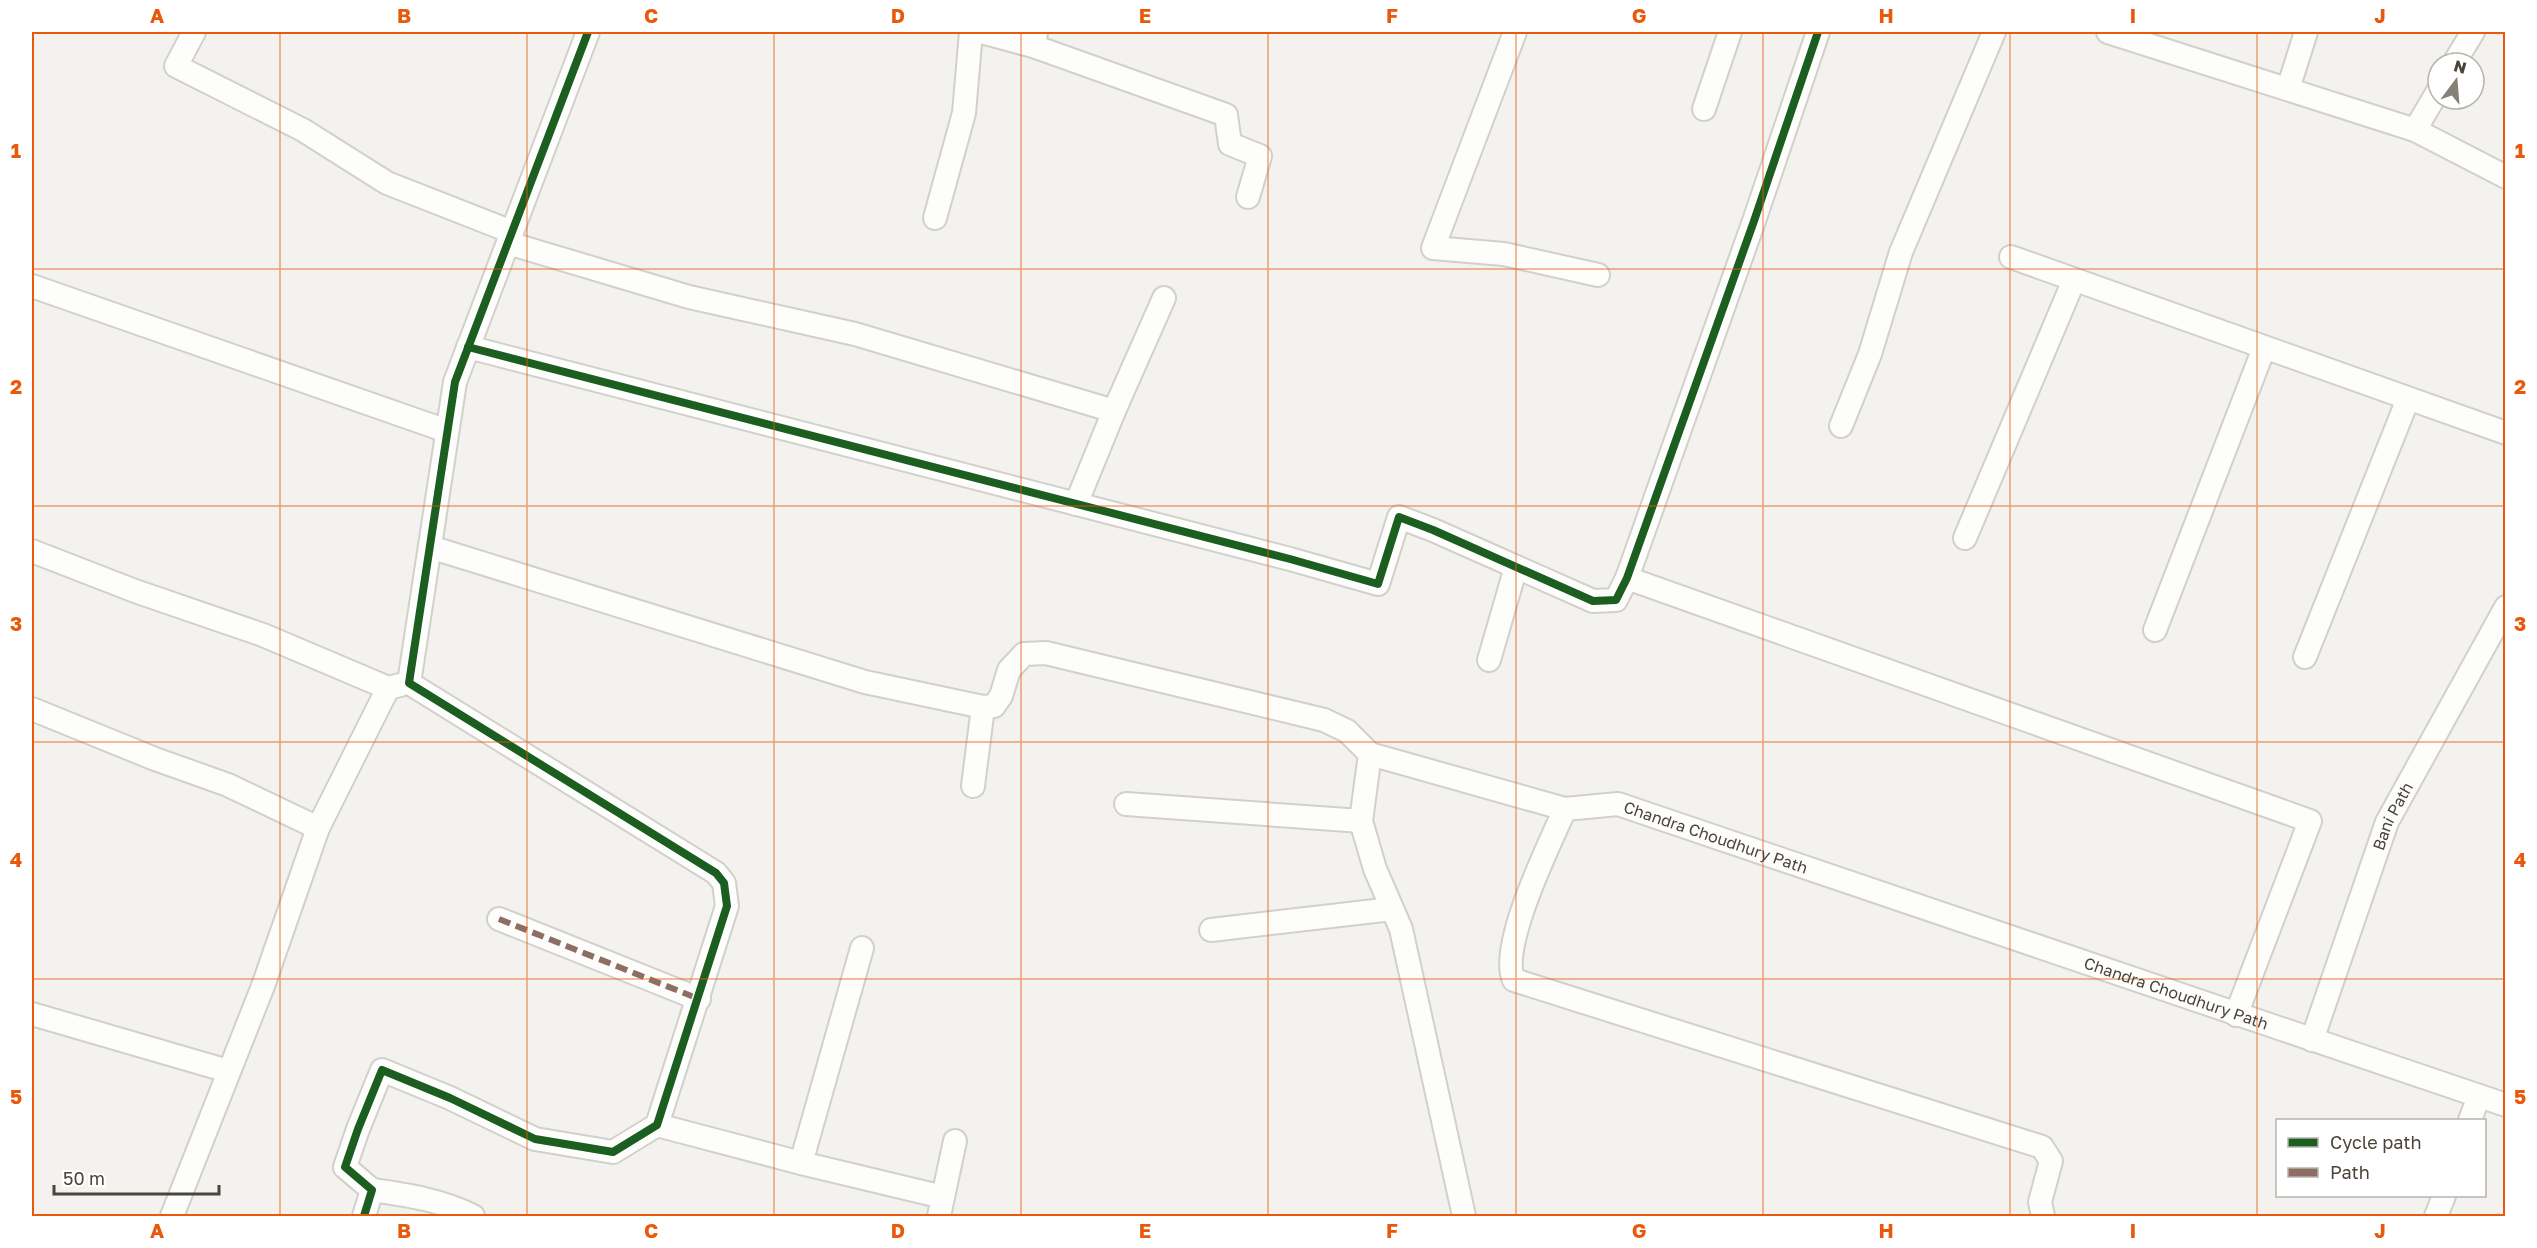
<svg xmlns="http://www.w3.org/2000/svg" width="2537" height="1248" font-family="'Golos Text',sans-serif">
  <rect width="100%" height="100%" fill="#f4f2ee"/>
  <g fill="none" stroke-linecap="round" stroke-linejoin="round">
    <g stroke="#d2d0cb" stroke-width="26">
      <g id="minor">
        <polyline points="194,32 176,66 303,130 387,183 512,232"/>
        <polyline points="981,32 1033,46 1036,33"/>
        <polyline points="1515,32 1433,248 1504,254 1598,275"/>
        <polyline points="2108,32 2415,130 2506,177"/>
        <polyline points="1033,46 1226,115 1230,144 1260,156 1248,197"/>
        <polyline points="2454,63 2473,32"/>
        <polyline points="2288,89 2306,32"/>
        <polyline points="1704,109 1730,32"/>
        <polyline points="2415,130 2438,91"/>
        <polyline points="935,218 964,113 971,32"/>
        <polyline points="508,243 689,297 855,334 1114,411 1164,298"/>
        <polyline points="2011,257 2506,433"/>
        <polyline points="32,286 447,431"/>
        <polyline points="468,347 1290,559 1378,584 1399,517 1433,530 1593,601 1616,600 1627,578 1754,221 1818,32"/>
        <polyline points="1841,426 1870,354 1901,252 1994,32"/>
        <polyline points="1076,504 1114,411"/>
        <polyline points="1965,538 2074,280"/>
        <polyline points="430,547 865,682 983,707 994,706 1001,696 1009,670 1024,654 1046,653 1324,720 1347,731 1370,754"/>
        <polyline points="32,551 135,591 263,635 388,688 400,685"/>
        <polyline points="1627,578 2310,821 2236,1015"/>
        <polyline points="2155,630 2264,348"/>
        <polyline points="2305,657 2408,399"/>
        <polyline points="1489,660 1516,567"/>
        <polyline points="32,709 155,759 228,785 318,828"/>
        <polyline points="973,786 983,707"/>
        <polyline points="1126,804 1361,821"/>
        <path d="M1565,809C1550,843 1498,948 1514,980L2042,1147L2051,1161L2040,1202L2043,1216"/>
        <polyline points="499,919 699,999"/>
        <polyline points="1211,930 1392,909"/>
        <polyline points="862,948 801,1163 943,1197 939,1216"/>
        <polyline points="32,1014 228,1071"/>
        <path id="s1" d="M2312,1040L2387,822L2506,607"/>
        <polyline points="2470,1120 2479,1096"/>
        <polyline points="657,1125 801,1163"/>
        <path d="M372,1190C408,1195 441,1200 473,1216"/>
        <polyline points="943,1197 955,1141"/>
        <polyline points="172,1216 263,986 318,828 388,688"/>
        <polyline points="364,1216 372,1190 345,1167 358,1129 382,1070 450,1098 535,1139 613,1152 657,1125 727,906 724,883 716,873 409,683 455,382 588,32"/>
        <path id="s2" d="M1464,1216L1401,929L1375,869L1361,821L1370,754L1565,809L1618,804L2506,1105"/>
        <polyline points="2436,1216 2444,1196"/>
      </g>
    </g>
    <use href="#minor" stroke="#fdfdfc" stroke-width="22"/>
    <polyline stroke="#8d6e63" stroke-width="6" stroke-dasharray="12 6" stroke-linecap="butt" points="499,919 699,999"/>
    <g stroke="#fff" stroke-width="11">
      <g id="cycleway">
        <polyline points="468,347 1290,559 1378,584 1399,517 1433,530 1593,601 1616,600 1627,578 1754,221 1818,32"/>
        <polyline points="364,1216 372,1190 345,1167 358,1129 382,1070 450,1098 535,1139 613,1152 657,1125 727,906 724,883 716,873 409,683 455,382 588,32"/>
      </g>
    </g>
    <use href="#cycleway" stroke="#1b5e20" stroke-width="8"/>
  </g>
  <path fill="none" stroke="#e8590c" stroke-width="1.5" stroke-opacity="0.55" d="M280,32V1216M527,32V1216M774,32V1216M1021,32V1216M1268,32V1216M1516,32V1216M1763,32V1216M2010,32V1216M2257,32V1216M32,269H2506M32,506H2506M32,742H2506M32,979H2506"/>
  <g text-anchor="middle" stroke-width="6" stroke-linejoin="round" paint-order="stroke">
    <g font-size="16" fill="#4b4439" stroke="#fff">
      <text dy="6" stroke="none"><textPath href="#s1" startOffset="238">Bani Path</textPath></text>
      <text dy="6" stroke="none"><textPath href="#s2" startOffset="836">Chandra Choudhury Path</textPath></text>
      <text dy="6" stroke="none"><textPath href="#s2" startOffset="1322">Chandra Choudhury Path</textPath></text>
    </g>
  </g>
  <rect width="2537" height="1248" fill="none" stroke="#ffffff" stroke-width="66"/>
  <rect x="2276" y="1119" width="210" height="78" fill="#ffffff" stroke="#b7b4b0" stroke-width="1.5"/>
  <rect x="2288" y="1138" width="30" height="9" fill="#1b5e20" stroke="#b7b4b0" stroke-width="1.5"/>
  <text x="2330" y="1149" font-size="18" fill="#4b4439">Cycle path</text>
  <rect x="2288" y="1168" width="30" height="9" fill="#8d6e63" stroke="#b7b4b0" stroke-width="1.5"/>
  <text x="2330" y="1179" font-size="18" fill="#4b4439">Path</text>
  <g transform="translate(2456 81) rotate(16)"><circle r="28" fill="#ffffff" stroke="#b7b4b0" stroke-width="1.5"/>
  <path d="M0-4.5L10 22L0 15L-10 22Z" fill="#868178"/>
  <text y="-9" font-size="16" font-weight="bold" text-anchor="middle" fill="#4b4439">N</text>
  </g>
  <path d="M54 1185v9h165v-9" fill="none" stroke="#4b4439" stroke-width="3"/>
  <text x="63" y="1185" font-size="18" fill="#4b4439" stroke="#ffffff" stroke-width="4.5" paint-order="stroke">50 m</text>
  <rect x="33" y="33" width="2471" height="1182" fill="none" stroke="#e8590c" stroke-width="2"/>
  <g font-size="20" text-anchor="middle" font-weight="bold" fill="#e8590c">
    <text x="157" y="23">A</text>
    <text x="404" y="23">B</text>
    <text x="651" y="23">C</text>
    <text x="898" y="23">D</text>
    <text x="1145" y="23">E</text>
    <text x="1392" y="23">F</text>
    <text x="1639" y="23">G</text>
    <text x="1886" y="23">H</text>
    <text x="2133" y="23">I</text>
    <text x="2380" y="23">J</text>
    <text x="16" y="158">1</text>
    <text x="2520" y="158">1</text>
    <text x="16" y="394">2</text>
    <text x="2520" y="394">2</text>
    <text x="16" y="631">3</text>
    <text x="2520" y="631">3</text>
    <text x="16" y="867">4</text>
    <text x="2520" y="867">4</text>
    <text x="16" y="1104">5</text>
    <text x="2520" y="1104">5</text>
    <text x="157" y="1238">A</text>
    <text x="404" y="1238">B</text>
    <text x="651" y="1238">C</text>
    <text x="898" y="1238">D</text>
    <text x="1145" y="1238">E</text>
    <text x="1392" y="1238">F</text>
    <text x="1639" y="1238">G</text>
    <text x="1886" y="1238">H</text>
    <text x="2133" y="1238">I</text>
    <text x="2380" y="1238">J</text>
  </g>
</svg>
